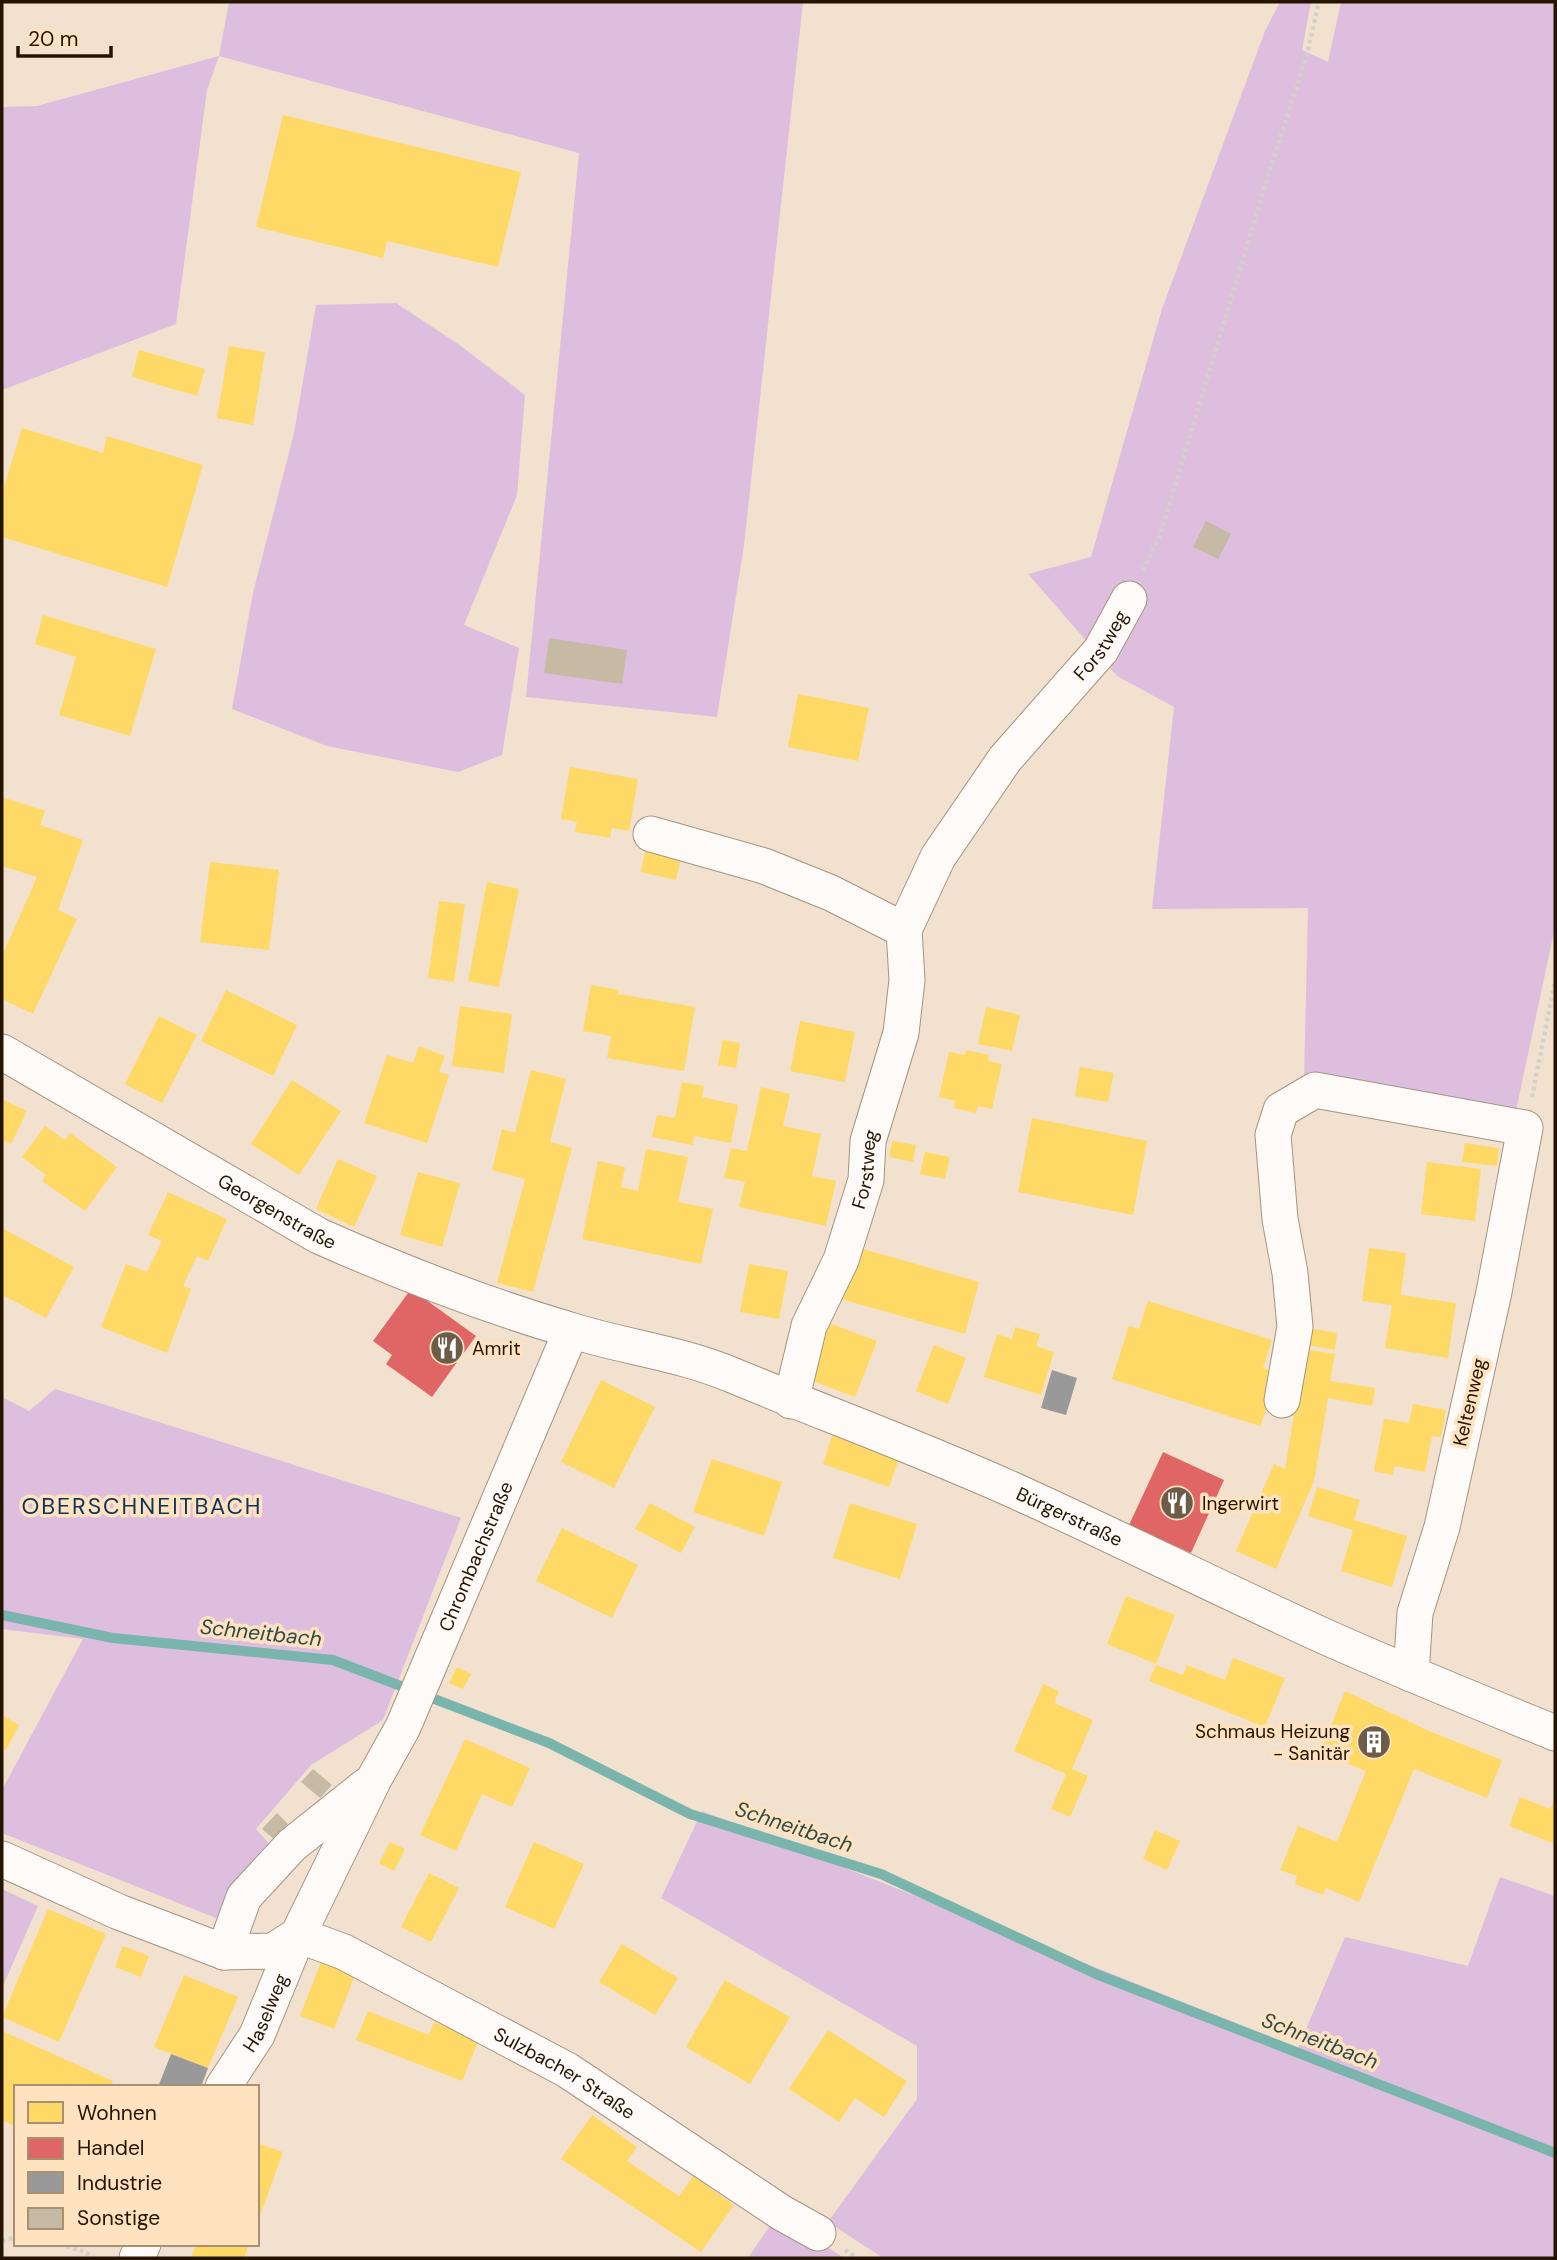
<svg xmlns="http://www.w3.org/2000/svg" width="1557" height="2260" font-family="'DM Sans',sans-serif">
  <rect width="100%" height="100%" fill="#f1e1ce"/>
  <g fill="#ddbede">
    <polygon points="229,2 803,2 744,545 717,717 526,697 579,153 219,56 207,90 176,324 2,390 2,107 37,106 219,56"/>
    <polygon points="1280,2 1311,2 1302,50 1328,62 1341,2 1555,2 1555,927 1514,1120 1304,1082 1308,908 1152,909 1174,707 1117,676 1028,574 1091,557 1162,309 1265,31"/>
    <polygon points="396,303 458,344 525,395 517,495 464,625 519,648 502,755 458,772 327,746 232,709 253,593 294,433 316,305"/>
    <polygon points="55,1389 461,1518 383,1720 311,1765 256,1829 270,1845 216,1918 2,1833 2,1790 83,1639 2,1629 2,1397 29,1411"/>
    <polygon points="702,1811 1298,2048 1345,1937 1468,1966 1500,1877 1555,1896 1555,2258 883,2258 828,2222 917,2099 917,2046 661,1898"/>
    <polygon points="2,1889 38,1906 2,1988"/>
    <polygon points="777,2215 844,2258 748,2258"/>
  </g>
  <g fill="#ffd966">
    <polygon points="283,115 521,172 498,267 387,241 383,258 256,227"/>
    <polygon points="229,346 265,352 253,425 217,418"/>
    <polygon points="139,350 205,369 197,396 132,377"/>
    <polygon points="22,428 103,453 107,436 203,465 167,587 2,537 2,493"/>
    <polygon points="43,615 156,649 130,736 59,715 76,657 35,644"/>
    <polygon points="798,694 869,708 858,761 788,747"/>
    <polygon points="570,767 638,779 629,831 612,828 610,838 575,832 577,822 561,819"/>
    <polygon points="2,797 45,811 40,825 83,840 58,910 77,919 33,1014 2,999 2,956 37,877 2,866"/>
    <polygon points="646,846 682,853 676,880 641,872"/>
    <polygon points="210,862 279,870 269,950 200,942"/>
    <polygon points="487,882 519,889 499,987 468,981"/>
    <polygon points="439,901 465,904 454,982 428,978"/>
    <polygon points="591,985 619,990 618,994 695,1007 684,1071 607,1058 611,1036 583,1031"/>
    <polygon points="226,990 297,1025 273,1076 201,1041"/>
    <polygon points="460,1006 512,1014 504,1073 452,1066"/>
    <polygon points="986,1007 1020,1015 1012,1051 978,1044"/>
    <polygon points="159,1016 197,1035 162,1103 125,1084"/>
    <polygon points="800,1021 855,1032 845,1082 790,1071"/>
    <polygon points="723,1040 740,1043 736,1068 718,1065"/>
    <polygon points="419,1046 445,1056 439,1072 449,1075 427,1143 364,1123 387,1055 413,1063"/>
    <polygon points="966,1050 989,1055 988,1061 1002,1064 992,1109 978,1106 976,1113 954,1108 955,1101 939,1097 949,1052 965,1055"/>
    <polygon points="1080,1067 1114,1073 1108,1102 1075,1096"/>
    <polygon points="531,1070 566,1079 550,1142 572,1148 533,1292 497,1283 525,1179 492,1170 502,1129 515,1133"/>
    <polygon points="292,1080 341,1111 299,1175 251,1144"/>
    <polygon points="682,1082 704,1086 702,1097 738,1105 731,1143 694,1136 693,1145 652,1137 657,1115 675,1118"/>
    <polygon points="761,1087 790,1094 783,1126 821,1134 812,1176 836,1181 826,1226 739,1207 745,1182 724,1178 731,1148 747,1151"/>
    <polygon points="2,1099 27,1111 11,1144 2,1140"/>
    <polygon points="1032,1118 1147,1141 1133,1215 1018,1192"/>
    <polygon points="45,1126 65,1140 70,1133 117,1167 85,1211 42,1181 46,1175 22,1157"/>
    <polygon points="892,1141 916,1145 913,1162 889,1157"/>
    <polygon points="1465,1143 1499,1148 1497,1166 1462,1162"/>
    <polygon points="646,1149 688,1157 678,1202 713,1209 701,1264 582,1239 598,1161 625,1167 621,1187 638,1191"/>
    <polygon points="925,1152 950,1157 945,1179 920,1174"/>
    <polygon points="338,1159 377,1176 354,1227 316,1209"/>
    <polygon points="1427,1162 1481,1169 1475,1221 1421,1214"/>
    <polygon points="418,1172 460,1183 442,1247 400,1235"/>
    <polygon points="168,1192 227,1219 208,1261 197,1256 183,1286 191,1289 167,1353 101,1327 126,1264 147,1272 162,1241 148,1235"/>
    <polygon points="2,1228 74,1267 46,1318 2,1295"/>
    <polygon points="856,1247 979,1282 965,1334 841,1299"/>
    <polygon points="1369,1248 1406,1253 1401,1295 1456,1303 1448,1358 1385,1348 1392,1305 1362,1301"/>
    <polygon points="749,1264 788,1271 779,1319 740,1312"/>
    <polygon points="1148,1301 1272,1340 1263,1368 1280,1374 1260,1426 1112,1379 1129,1326 1139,1329"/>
    <polygon points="826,1322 877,1341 855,1397 805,1378"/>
    <polygon points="1015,1327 1040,1334 1036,1346 1054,1352 1041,1395 984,1377 997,1334 1012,1339"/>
    <polygon points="1308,1328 1337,1333 1335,1350 1306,1345"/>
    <polygon points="934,1345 966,1358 948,1404 916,1391"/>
    <polygon points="1305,1349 1335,1354 1330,1381 1375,1388 1372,1406 1328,1398 1314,1481 1276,1569 1236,1551 1274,1464 1285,1469"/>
    <polygon points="601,1380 655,1407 614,1488 561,1462"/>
    <polygon points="1413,1404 1446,1410 1441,1437 1432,1436 1425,1472 1394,1466 1393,1475 1374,1471 1384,1419 1409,1423"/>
    <polygon points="834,1430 901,1453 889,1487 823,1464"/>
    <polygon points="712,1459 782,1482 764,1536 693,1512"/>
    <polygon points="1317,1487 1360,1500 1354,1520 1407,1536 1392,1587 1341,1571 1353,1530 1308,1516"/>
    <polygon points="650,1503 695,1527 681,1553 635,1529"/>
    <polygon points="850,1503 917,1524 900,1579 833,1558"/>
    <polygon points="562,1528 638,1565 612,1618 536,1581"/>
    <polygon points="1126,1596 1175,1615 1156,1664 1107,1644"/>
    <polygon points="1233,1658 1285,1678 1265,1727 1149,1681 1156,1665 1183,1675 1187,1665 1225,1680"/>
    <polygon points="457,1667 471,1674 463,1689 449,1683"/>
    <polygon points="1043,1684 1059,1691 1054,1703 1093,1720 1072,1769 1088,1776 1070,1817 1051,1809 1066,1774 1014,1751"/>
    <polygon points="1345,1691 1429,1731 1502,1760 1487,1798 1414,1769 1359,1902 1326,1888 1323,1895 1295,1884 1297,1876 1280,1870 1298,1826 1337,1842 1366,1771 1320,1753"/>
    <polygon points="2,1715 19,1725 6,1750 2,1748"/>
    <polygon points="465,1739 530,1768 512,1807 482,1794 456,1851 420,1835"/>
    <polygon points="1520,1797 1550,1809 1555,1797 1555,1844 1509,1826"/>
    <polygon points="1155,1830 1180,1841 1167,1870 1143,1859"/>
    <polygon points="390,1842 405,1849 394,1871 379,1863"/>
    <polygon points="534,1842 584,1864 554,1929 505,1907"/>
    <polygon points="429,1873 459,1888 431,1942 401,1927"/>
    <polygon points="48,1909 106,1934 59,2042 2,2017"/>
    <polygon points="622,1944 678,1978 655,2015 599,1982"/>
    <polygon points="123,1946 149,1956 141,1977 115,1967"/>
    <polygon points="321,1962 355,1975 334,2029 300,2016"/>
    <polygon points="184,1975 238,1997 208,2068 154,2047"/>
    <polygon points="725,1980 790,2017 750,2084 686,2047"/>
    <polygon points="368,2011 429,2035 434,2022 479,2040 462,2081 356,2040"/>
    <polygon points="828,2030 907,2081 884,2117 855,2098 839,2122 789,2089"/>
    <polygon points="2,2031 113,2081 110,2087 16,2087 16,2127 2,2120"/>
    <polygon points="592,2115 637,2147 627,2161 679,2196 693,2176 734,2205 701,2252 561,2159"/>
    <polygon points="257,2143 283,2152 258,2221 257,2221"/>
    <polygon points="196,2244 249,2244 244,2258 191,2258"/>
  </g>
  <g fill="#e06666">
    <polygon points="411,1289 476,1336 432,1397 386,1364 392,1355 373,1341"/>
    <polygon points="1163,1452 1224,1480 1191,1553 1129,1525"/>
  </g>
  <g fill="#999">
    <polygon points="1052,1370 1077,1378 1066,1415 1041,1408"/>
    <polygon points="171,2054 208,2068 201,2087 158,2087"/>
  </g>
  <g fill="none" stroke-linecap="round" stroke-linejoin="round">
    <polyline stroke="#79b5ac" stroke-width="10" points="2,1615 113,1638 333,1660 549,1743 690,1814 881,1874 1096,1974 1555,2153"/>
  </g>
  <g fill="#c6baa5">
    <polygon points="1206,521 1231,534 1218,559 1193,547"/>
    <polygon points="549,638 627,650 622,684 544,673"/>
    <polygon points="313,1769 332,1785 320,1798 301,1782"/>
    <polygon points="277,1813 288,1824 274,1839 262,1829"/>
  </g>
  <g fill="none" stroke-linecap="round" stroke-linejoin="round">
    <g stroke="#a39481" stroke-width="37">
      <g id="minor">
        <polyline points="651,834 764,866 831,893 904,930"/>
        <path id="s1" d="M2,1052L319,1236C400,1272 485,1305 570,1330C623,1347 680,1353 732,1375C833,1417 936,1454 1035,1500C1133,1545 1229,1593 1326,1637C1402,1671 1479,1702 1555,1733"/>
        <polyline points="1282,1400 1295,1327 1290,1273 1280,1219 1273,1135 1281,1110 1315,1090 1525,1128 1494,1292 1442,1527 1415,1613 1411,1674"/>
        <path id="s2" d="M791,1401L809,1326L841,1260L866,1180L868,1141L901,1033L907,980L904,930L938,857L1005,759L1101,650L1129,599"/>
        <path id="s3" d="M2,1859L119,1912L224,1952L273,1951L298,1935L374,1779L403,1727L571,1331"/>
        <polyline points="224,1952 244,1897 292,1845 366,1786"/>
        <path id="s4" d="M223,2087L257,2035L298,1935L344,1952L567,2070L782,2213L818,2233"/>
        <polyline points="137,2258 143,2244"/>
      </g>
    </g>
    <g stroke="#d5d0ca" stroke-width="4.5" stroke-dasharray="3.5 3.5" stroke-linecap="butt">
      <polyline points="1143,570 1160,535 1268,176 1306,58 1319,2"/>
      <polyline points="1532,1097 1555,981"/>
      <polyline points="2,2241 16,2237"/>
      <polyline points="60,2244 85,2252 94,2258"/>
      <polyline points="845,2250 857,2258"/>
    </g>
    <use href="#minor" stroke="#fdfaf8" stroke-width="35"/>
  </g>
  <defs>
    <g id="restaurant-disc" transform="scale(1.75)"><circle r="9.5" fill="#6c5c48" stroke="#ffe2c0"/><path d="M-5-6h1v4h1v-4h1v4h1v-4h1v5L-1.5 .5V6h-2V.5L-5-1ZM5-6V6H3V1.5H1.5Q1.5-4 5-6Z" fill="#fff"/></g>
    <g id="building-disc" transform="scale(1.75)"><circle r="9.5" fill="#6c5c48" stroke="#ffe2c0"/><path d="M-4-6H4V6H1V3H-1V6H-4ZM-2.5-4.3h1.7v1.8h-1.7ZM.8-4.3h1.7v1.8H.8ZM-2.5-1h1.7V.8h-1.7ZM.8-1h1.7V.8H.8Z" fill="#fff"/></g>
  </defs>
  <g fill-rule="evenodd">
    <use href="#restaurant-disc" x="447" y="1348"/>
    <use href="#restaurant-disc" x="1177" y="1503"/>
    <use href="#building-disc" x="1374" y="1742"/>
  </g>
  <g text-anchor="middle" stroke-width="7" stroke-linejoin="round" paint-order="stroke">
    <g font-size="19" fill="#251400" stroke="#ffe2c0">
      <text dy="7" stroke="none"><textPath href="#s2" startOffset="838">Forstweg</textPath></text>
      <text dy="7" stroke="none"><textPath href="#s2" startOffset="245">Forstweg</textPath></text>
      <text dy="7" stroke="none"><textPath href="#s1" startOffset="318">Georgenstraße</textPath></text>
      <text transform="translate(1469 1402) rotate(-77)" y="7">Keltenweg</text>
      <text dy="7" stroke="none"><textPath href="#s1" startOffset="1169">Bürgerstraße</textPath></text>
      <text dy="7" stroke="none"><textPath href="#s3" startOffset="738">Chrombachstraße</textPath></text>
      <text dy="7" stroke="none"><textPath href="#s4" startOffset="86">Haselweg</textPath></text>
      <text dy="7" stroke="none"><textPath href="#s4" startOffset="471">Sulzbacher Straße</textPath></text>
    </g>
    <g font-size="19" fill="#251400" stroke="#ffe2c0" text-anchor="start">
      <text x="472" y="1355">Amrit</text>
      <text x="1202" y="1510">Ingerwirt</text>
      <text x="1350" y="1738" text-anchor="end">Schmaus Heizung<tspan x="1350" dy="22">- Sanitär</tspan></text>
    </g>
    <g font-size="21" font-style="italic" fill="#2d4b49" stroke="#ffe2c0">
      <text transform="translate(261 1633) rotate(6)" y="7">Schneitbach</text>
      <text transform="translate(794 1827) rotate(18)" y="7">Schneitbach</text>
      <text transform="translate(1320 2041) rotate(21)" y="7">Schneitbach</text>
    </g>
    <g font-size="23" letter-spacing="2" fill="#0c3359" stroke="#ffe2c0">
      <text x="142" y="1514">OBERSCHNEITBACH</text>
    </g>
  </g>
  <rect width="1557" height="2260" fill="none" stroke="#251400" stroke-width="7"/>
  <rect x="14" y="2085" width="245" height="161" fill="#ffe2c0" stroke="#a89073" stroke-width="2"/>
  <rect x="28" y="2102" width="35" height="21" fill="#ffd966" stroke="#a89073" stroke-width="2"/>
  <text x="77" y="2120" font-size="21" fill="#251400">Wohnen</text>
  <rect x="28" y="2138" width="35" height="21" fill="#e06666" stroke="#a89073" stroke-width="2"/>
  <text x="77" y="2155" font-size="21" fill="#251400">Handel</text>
  <rect x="28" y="2172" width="35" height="21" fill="#999999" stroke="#a89073" stroke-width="2"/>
  <text x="77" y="2190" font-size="21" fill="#251400">Industrie</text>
  <rect x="28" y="2208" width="35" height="21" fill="#c6baa5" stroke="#a89073" stroke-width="2"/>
  <text x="77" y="2225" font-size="21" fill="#251400">Sonstige</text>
  <path d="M18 46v10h93v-10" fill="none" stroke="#251400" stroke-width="3.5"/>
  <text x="28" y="46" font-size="21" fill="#251400" stroke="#ffe2c0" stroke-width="5" paint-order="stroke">20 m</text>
</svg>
